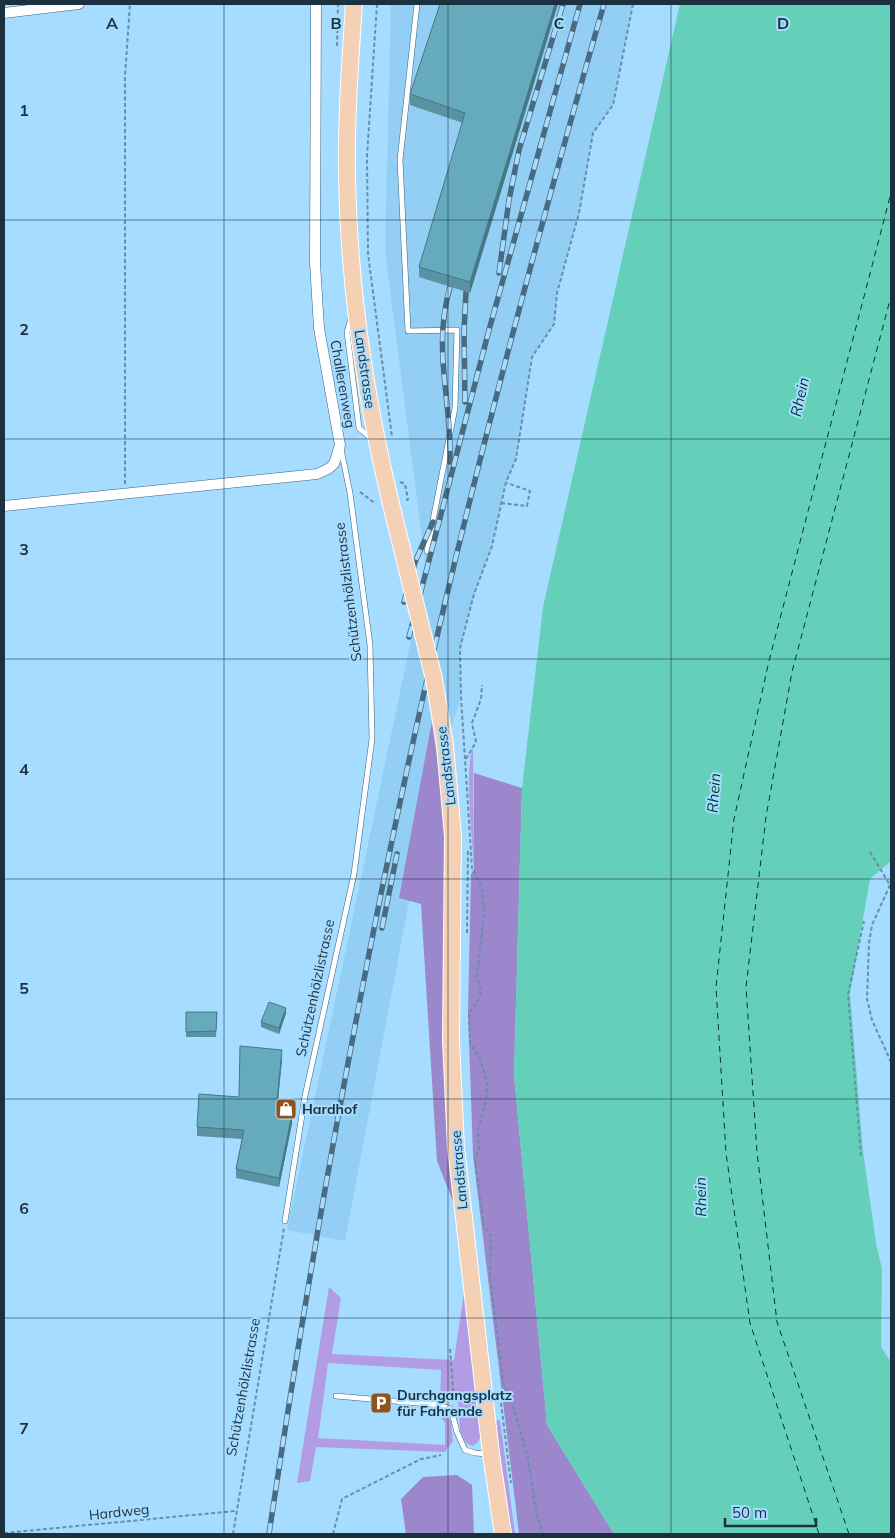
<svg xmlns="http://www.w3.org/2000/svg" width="895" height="1538" font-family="Mulish,sans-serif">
  <rect width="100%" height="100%" fill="#a6dcff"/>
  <polygon fill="#93cef5" points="391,4 633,4 613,105 593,133 579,213 557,293 554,324 532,357 516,459 506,483 492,546 474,594 460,647 461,697 429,795 345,1241 287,1230 426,569 385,251"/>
  <g fill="#b29ce3">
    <path d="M473,748L474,869C473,843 464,769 473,748Z"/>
    <polygon points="465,1286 482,1433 478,1442 473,1446 466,1443 460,1430 458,1396 449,1396 440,1401 441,1370 328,1363 318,1438 445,1445 445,1422 440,1417 440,1412 451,1421 453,1441 445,1452 316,1447 310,1481 297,1483 329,1287 341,1298 332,1354 454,1360"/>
    <polygon points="500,1420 515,1534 510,1534 496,1421"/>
  </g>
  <g fill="#9c86cc">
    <polygon points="432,721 443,805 447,915 443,1042 454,1204 437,1161 421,904 399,898"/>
    <polygon points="474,773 522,788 514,1075 547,1425 614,1534 519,1534 473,1155 468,1013 471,874 474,869"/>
    <polygon points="457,1475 472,1485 474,1534 406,1534 401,1499 423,1477"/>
  </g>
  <polygon fill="#65d0b9" points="680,4 891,4 891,861 870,879 850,994 863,1151 876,1243 882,1269 881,1347 891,1362 891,1534 614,1534 547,1425 514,1075 522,788 543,607"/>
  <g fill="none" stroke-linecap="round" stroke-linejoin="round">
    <g stroke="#00352c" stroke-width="1" stroke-dasharray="6 5" stroke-linecap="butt">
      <polyline points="819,1534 750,1323 726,1153 716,987 734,819 769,661 891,193"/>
      <polyline points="849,1534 777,1322 757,1152 746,987 766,817 792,672 891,296"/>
    </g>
    <g stroke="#326483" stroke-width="6">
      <g id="lane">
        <polyline points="417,4 400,160 408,331 457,330 455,408 427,551"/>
        <polyline points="351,319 347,332 359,428 373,440"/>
        <polyline points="285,1221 305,1096 354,874 372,739 370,645 350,493 341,449"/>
        <polyline points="336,1396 440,1405 451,1409 457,1432 465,1450 475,1453 488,1454"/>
      </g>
    </g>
    <g stroke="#326483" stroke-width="11">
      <g id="street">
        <polyline points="4,13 79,4"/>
        <polyline points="4,506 317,474 328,469 334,464 340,445 319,328 315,263 316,4"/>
      </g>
    </g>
    <g stroke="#fff" stroke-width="18">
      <g id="primary">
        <path d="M354,4C350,62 346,120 347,178C349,286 365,395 390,500"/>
        <polyline points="445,745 453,836 451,1040 456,1148 491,1454 503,1534"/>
      </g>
    </g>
    <g stroke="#688fa8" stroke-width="2" stroke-dasharray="4 2.5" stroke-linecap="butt">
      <polyline points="377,4 367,156 368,254 392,437"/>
      <polyline points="337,46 338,4"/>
      <polyline points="400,482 405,484 408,500 405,500"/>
      <polyline points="125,484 125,76 130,4"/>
      <polyline points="360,492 376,504"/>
      <polyline points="501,503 527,506 530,491 507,483"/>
      <polyline points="466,759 476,742 472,723 481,699 482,685"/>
      <polyline points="870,852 890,885"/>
      <polyline points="890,885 872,925 869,943 867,999 872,1020 891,1062"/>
      <polyline points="467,933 468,850"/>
      <polyline points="861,1156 848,994 864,921"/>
      <polyline points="450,1349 454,1400"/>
      <polyline points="501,1403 511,1483"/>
      <polyline points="4,1533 235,1511"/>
      <polyline points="233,1534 284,1228"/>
      <polyline points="333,1534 342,1499 421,1459 441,1455"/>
      <polyline points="545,1534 542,1533 535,1506 528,1457 513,1406 504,1386 490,1276 491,1236 484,1227 475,1160 479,1148 478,1130 486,1100 487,1084 481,1060 470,1043 469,1013 479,999 481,990 477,976 484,912 482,888 472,868 461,697 460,648 474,594 492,546 506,482 516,459 532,357 554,324 557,293 579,213 593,133 613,105 633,4"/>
      <polyline points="565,1534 584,1534"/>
    </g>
    <use href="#lane" stroke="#fff" stroke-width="5"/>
    <use href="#street" stroke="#fff" stroke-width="10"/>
    <use href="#primary" stroke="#f4d0b5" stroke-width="16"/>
    <g stroke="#4a6a7f" stroke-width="5.5">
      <g id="rail">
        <polyline points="499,273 509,200 519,150 563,4"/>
        <path d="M450,287C432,350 452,400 450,462"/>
        <polyline points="465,402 464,332 466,292"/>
        <polyline points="404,602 415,562 433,522"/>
        <polyline points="409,637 489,330 580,4"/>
        <polyline points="382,928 397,854"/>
        <path d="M269,1534C311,1254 361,974 423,697C476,464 538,233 604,4"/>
      </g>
    </g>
    <use href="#rail" stroke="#a6dcff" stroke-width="4" stroke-dasharray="11" stroke-linecap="butt"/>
    <g stroke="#fff" stroke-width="18" stroke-linecap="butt">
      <polyline id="primary-bridge" points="390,500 434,679 445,745"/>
    </g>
    <use href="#primary-bridge" stroke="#f4d0b5" stroke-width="16"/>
  </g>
  <g fill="#5892a3">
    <polygon points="558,4 470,293 419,277 419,267 463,123 410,105 410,94"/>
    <polygon points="186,1012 217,1012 216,1037 186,1037"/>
    <polygon points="286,1013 279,1034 261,1027 261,1022"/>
    <polygon points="282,1059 277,1111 292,1123 279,1187 236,1178 236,1169 242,1139 197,1136 197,1127 239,1097"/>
  </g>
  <g fill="#477784">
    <polygon points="555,4 558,4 470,293 470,282"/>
    <polygon points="286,1008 286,1013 279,1034 279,1028"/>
    <polygon points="282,1050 282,1059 276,1120 276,1111"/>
    <polygon points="292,1114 292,1123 279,1187 279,1178"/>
  </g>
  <g fill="#66aabd" stroke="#477784">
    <polygon points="440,4 555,4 470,282 419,267 465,113 410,94"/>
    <polygon points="269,1002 286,1008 279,1028 261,1022"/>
    <polygon points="186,1012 217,1012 216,1031 186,1032"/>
    <polygon points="240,1046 282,1050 276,1111 292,1114 279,1178 236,1169 244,1130 197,1127 199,1094 239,1097"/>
  </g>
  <path fill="none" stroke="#1c313f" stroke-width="1" stroke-opacity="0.55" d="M224,4V1534M448,4V1534M671,4V1534M4,220H891M4,439H891M4,659H891M4,879H891M4,1099H891M4,1318H891"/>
  <defs>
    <g id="shop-square" transform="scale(1.125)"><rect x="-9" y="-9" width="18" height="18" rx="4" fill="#915219" stroke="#a6dcff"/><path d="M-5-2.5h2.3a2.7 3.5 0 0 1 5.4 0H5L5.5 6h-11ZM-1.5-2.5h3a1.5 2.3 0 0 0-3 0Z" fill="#fff"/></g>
    <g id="parking-square" transform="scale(1.125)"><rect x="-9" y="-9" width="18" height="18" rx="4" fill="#915219" stroke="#a6dcff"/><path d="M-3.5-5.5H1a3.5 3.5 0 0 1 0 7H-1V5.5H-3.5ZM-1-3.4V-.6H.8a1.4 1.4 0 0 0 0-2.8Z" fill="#fff"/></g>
  </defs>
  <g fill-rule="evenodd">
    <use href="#shop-square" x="286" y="1109"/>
    <use href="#parking-square" x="381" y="1403"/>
  </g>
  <g text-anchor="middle" stroke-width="4" stroke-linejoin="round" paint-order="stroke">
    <g font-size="14" fill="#1c313f" stroke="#a6dcff">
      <text transform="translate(365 369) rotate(82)" y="5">Landstrasse</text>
      <text transform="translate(343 384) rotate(80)" y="5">Challerenweg</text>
      <text transform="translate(348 592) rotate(-97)" y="5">Schützenhölzlistrasse</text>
      <text transform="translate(446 766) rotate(-97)" y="5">Landstrasse</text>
      <text transform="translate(315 988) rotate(-78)" y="5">Schützenhölzlistrasse</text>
      <text transform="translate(459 1170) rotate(-95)" y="5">Landstrasse</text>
      <text transform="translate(243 1387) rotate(-80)" y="5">Schützenhölzlistrasse</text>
      <text transform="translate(119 1512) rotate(-6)" y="5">Hardweg</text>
    </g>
    <g font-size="14" font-weight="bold" fill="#1c313f" stroke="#a6dcff" text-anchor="start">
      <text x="302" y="1114">Hardhof</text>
      <text x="397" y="1400">Durchgangsplatz<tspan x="397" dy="16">für Fahrende</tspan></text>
    </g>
    <g font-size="15" font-style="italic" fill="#00352c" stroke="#a6dcff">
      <text transform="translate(800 397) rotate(-77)" y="5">Rhein</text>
      <text transform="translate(714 793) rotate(-86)" y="5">Rhein</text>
      <text transform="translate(701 1197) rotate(-91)" y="5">Rhein</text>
    </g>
  </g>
  <g font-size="16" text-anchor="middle" font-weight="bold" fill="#1c313f" stroke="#a6dcff" stroke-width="4" stroke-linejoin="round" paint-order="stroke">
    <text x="112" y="29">A</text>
    <text x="336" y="29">B</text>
    <text x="559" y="29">C</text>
    <text x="783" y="29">D</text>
    <text x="24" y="116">1</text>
    <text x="24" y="335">2</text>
    <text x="24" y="555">3</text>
    <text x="24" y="775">4</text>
    <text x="24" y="994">5</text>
    <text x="24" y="1214">6</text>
    <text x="24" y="1434">7</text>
  </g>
  <rect width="895" height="1538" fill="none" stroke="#1c313f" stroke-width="10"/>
  <path d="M725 1518v8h91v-8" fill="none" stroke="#1c313f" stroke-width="2.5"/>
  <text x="732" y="1518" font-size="15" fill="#1c313f" stroke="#a6dcff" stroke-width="4" paint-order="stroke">50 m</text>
</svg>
